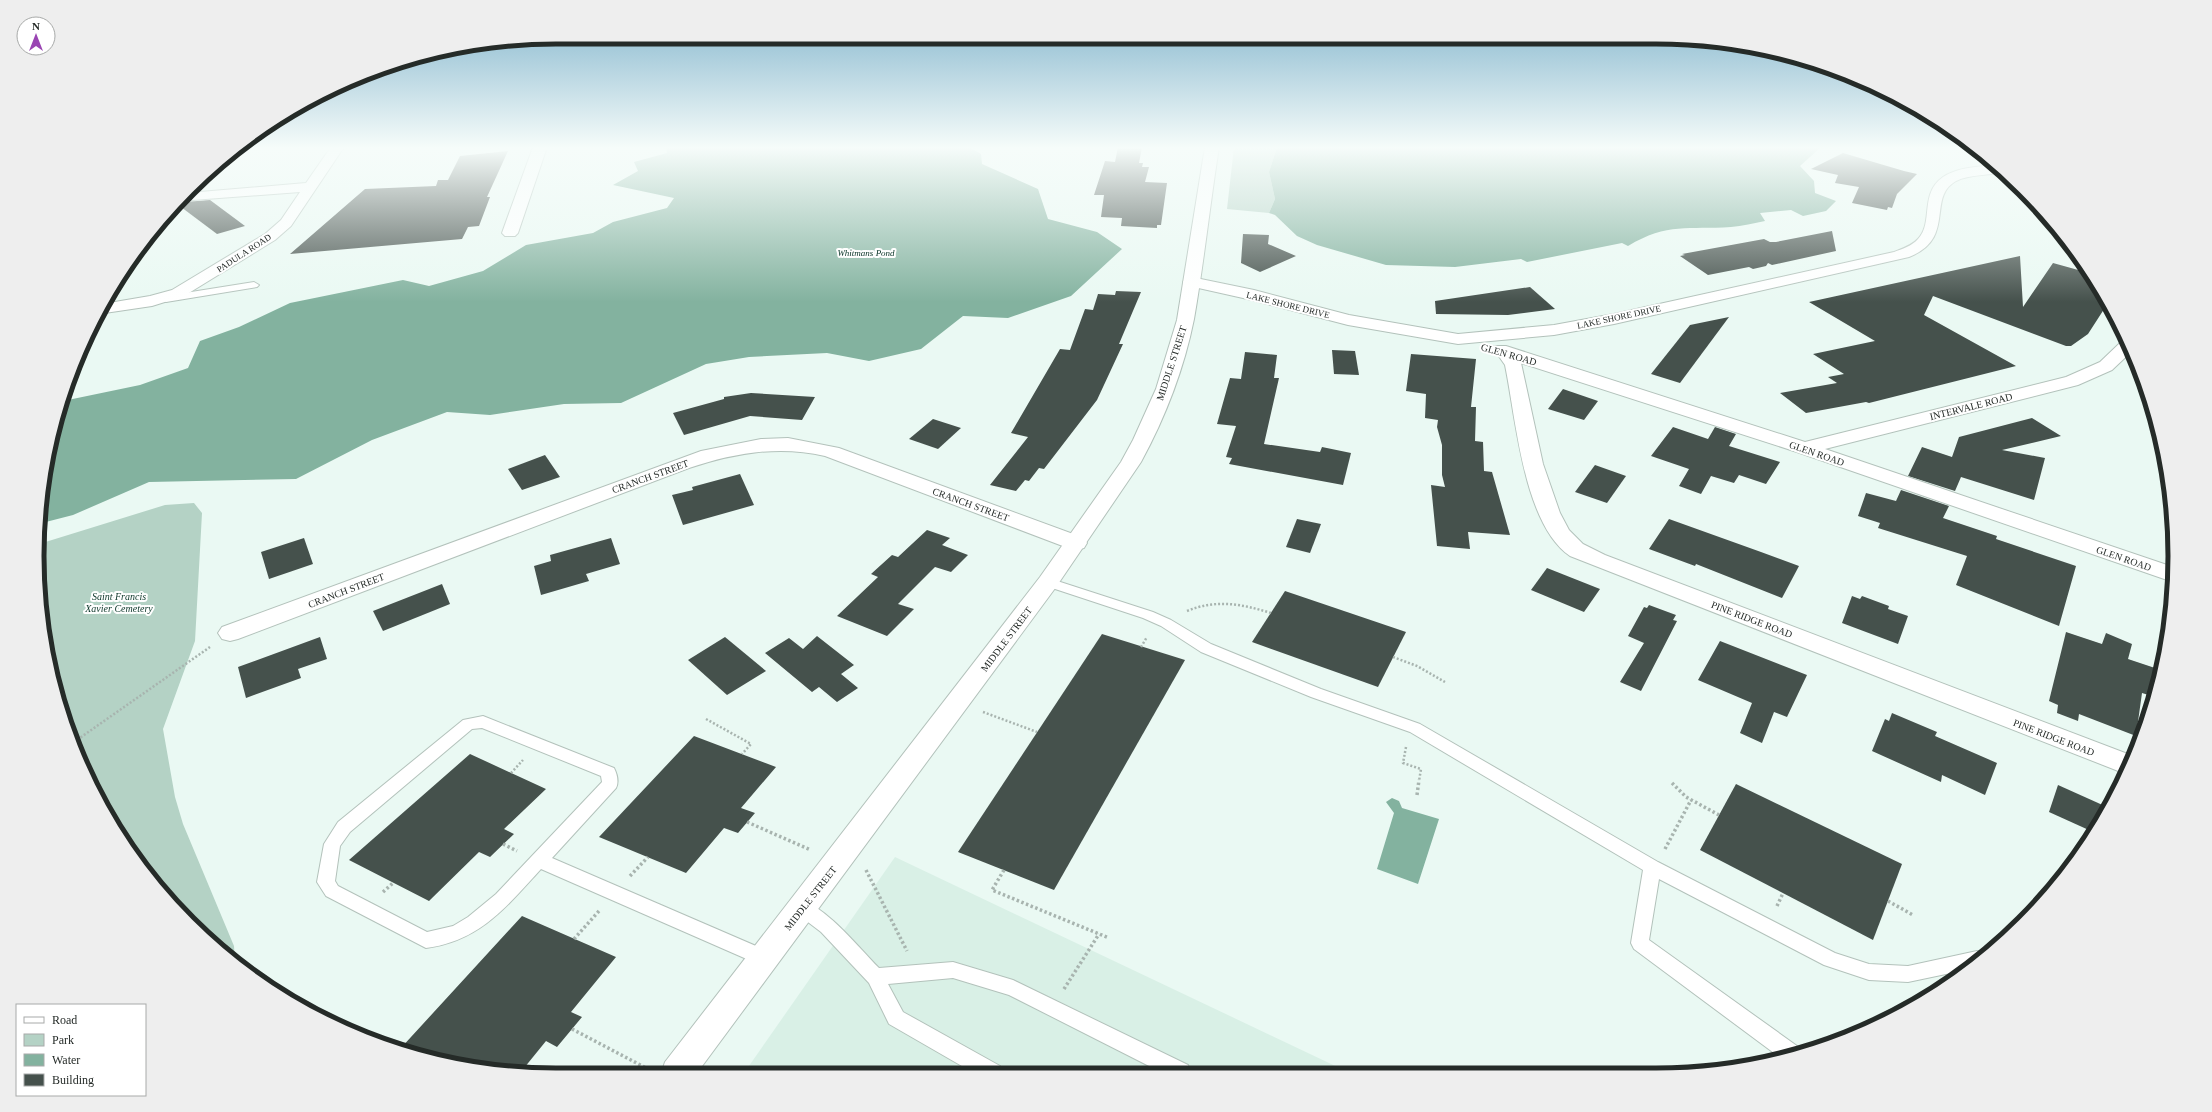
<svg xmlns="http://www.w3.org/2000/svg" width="2212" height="1112" font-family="Georgia,serif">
  <rect width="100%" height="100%" fill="#eaf9f3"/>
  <polygon fill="#d9f0e6" points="895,857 1348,1072 744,1073"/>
  <g fill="#b4d2c5">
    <polygon points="1234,147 1277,147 1269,172 1275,199 1269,213 1227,209"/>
    <polygon points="194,503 202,513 195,641 163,729 175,797 183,824 234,946 235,961 189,923 125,845 90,785 55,691 41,624 39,544 165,505"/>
  </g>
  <g fill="#83b29f">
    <polygon points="666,147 969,147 981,154 982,164 1038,189 1048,219 1097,232 1122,249 1071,296 1008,318 963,316 921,349 869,361 827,353 749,357 706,364 621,403 564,404 490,415 447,412 372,440 296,479 149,482 73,515 38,524 47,455 63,401 140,385 188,368 200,341 239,327 290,303 403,280 429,286 483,271 526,245 593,233 613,222 667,208 674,198 613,185 638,171 634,162 667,153"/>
    <path d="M1277,147H1821L1800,166L1814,181L1815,193L1836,201L1826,211L1803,216L1791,210L1760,213L1765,221C1754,223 1742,226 1731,227C1688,230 1668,222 1628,246L1622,243L1527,262L1521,259L1455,267L1386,265L1317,245L1297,236L1275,215L1269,213L1275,199L1269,172Z"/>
    <polygon points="1392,798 1399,801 1402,808 1439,819 1418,884 1377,869 1394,813 1386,802"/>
  </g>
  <g fill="#45514c">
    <polygon points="1118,147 1142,147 1139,163 1143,163 1142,167 1149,167 1145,182 1167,183 1161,225 1157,225 1157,228 1121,226 1122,218 1101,217 1104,195 1094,195 1105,161 1115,162"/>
    <polygon points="508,151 487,197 490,197 479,226 468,227 462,239 290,254 365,189 436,186 438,180 448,180 460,156"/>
    <polygon points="1843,153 1904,171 1917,174 1897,194 1892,208 1888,207 1887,210 1852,203 1859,187 1835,183 1838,175 1811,169"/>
    <polygon points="210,200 245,226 217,234 181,207 185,202"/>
    <polygon points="1832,231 1836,251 1772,265 1768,263 1766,266 1753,269 1749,267 1708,275 1680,256 1685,255 1682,254 1764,239 1770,242 1776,242"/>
    <polygon points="1243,234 1269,235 1268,244 1296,256 1260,272 1241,263"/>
    <polygon points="2020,256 2023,307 2053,263 2089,273 2108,303 2088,334 2071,346 2066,346 1933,296 1924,315 2016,366 1869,403 1866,402 1806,413 1780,393 1837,383 1828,377 1844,374 1813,354 1875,341 1809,302"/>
    <polygon points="1530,287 1555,309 1508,315 1436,314 1435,301"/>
    <polygon points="1116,291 1141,292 1119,344 1123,344 1097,400 1044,469 1039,468 1029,481 1025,480 1016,491 990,485 1028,437 1011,433 1060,349 1070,350 1085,309 1093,310 1098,294 1115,295"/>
    <polygon points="1729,317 1680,383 1651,374 1690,325"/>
    <polygon points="1332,350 1355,351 1359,375 1334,374"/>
    <polygon points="1245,352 1277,355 1274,378 1279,378 1264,444 1320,452 1322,447 1351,453 1343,485 1229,464 1232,458 1226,457 1236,426 1217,424 1230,378 1241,379"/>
    <polygon points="1411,354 1476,359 1471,407 1476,407 1475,441 1483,442 1484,471 1492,472 1510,535 1468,532 1470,549 1437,546 1431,485 1445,487 1442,475 1442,445 1437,427 1438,420 1425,418 1426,394 1406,391"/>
    <polygon points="1563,389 1598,401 1584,420 1548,409"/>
    <polygon points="751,393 815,397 802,420 750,416 684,435 673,413 724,399 724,397"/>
    <polygon points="2032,418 2061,436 2002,450 2045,458 2034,500 1961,477 1955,491 1908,476 1922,447 1952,457 1959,437"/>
    <polygon points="933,419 961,428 938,449 909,439"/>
    <polygon points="1673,427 1708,439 1715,427 1736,434 1729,446 1780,462 1766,484 1739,475 1734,483 1711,476 1701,494 1679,486 1689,469 1651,456"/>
    <polygon points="545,455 560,477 522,490 508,469"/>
    <polygon points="1595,465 1626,476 1607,503 1575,492"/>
    <polygon points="740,474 754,505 683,525 672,495 693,490 692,487"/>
    <polygon points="1901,490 1949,506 1943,518 1997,536 1996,539 2076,566 2059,626 1956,585 1967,556 1878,528 1880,523 1858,516 1866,493 1896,501"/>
    <polygon points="1297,519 1321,524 1310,553 1286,547"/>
    <polygon points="1669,519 1761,552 1799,566 1782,598 1696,564 1695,566 1649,549"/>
    <polygon points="927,530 950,538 942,545 968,555 951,572 935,567 898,604 914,609 887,636 837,616 878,577 871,574 892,555 898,557"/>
    <polygon points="304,538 313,564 269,579 261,552"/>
    <polygon points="611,538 620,564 586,574 589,581 541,595 534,566 551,561 550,555"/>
    <polygon points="1547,568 1600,589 1584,612 1531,590"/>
    <polygon points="442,584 450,604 383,631 373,611"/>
    <polygon points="1285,591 1406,632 1378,687 1252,642"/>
    <polygon points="1852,596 1860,599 1862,596 1889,606 1888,609 1908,616 1898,644 1842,623"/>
    <polygon points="1649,605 1676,615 1673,620 1677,621 1641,691 1620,682 1644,643 1628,636 1644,607 1647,608"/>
    <polygon points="2066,632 2102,644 2106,633 2132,644 2128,659 2161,670 2155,697 2142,693 2136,736 2079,714 2078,721 2057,713 2058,705 2049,701"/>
    <polygon points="1102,634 1185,660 1054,890 958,852"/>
    <polygon points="817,636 854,665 841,674 858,688 837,702 819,687 812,692 765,653 789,638 803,649"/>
    <polygon points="320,637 327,659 298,669 301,678 246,698 238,667"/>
    <polygon points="725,637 766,671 727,695 688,660"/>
    <polygon points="1720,641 1807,675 1787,717 1774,712 1762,743 1740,733 1752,703 1698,680"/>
    <polygon points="1892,713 1937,732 1935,736 1997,763 1985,795 1942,775 1941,782 1872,751 1885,719 1889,721"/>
    <polygon points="694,736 776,767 741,808 755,813 738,833 724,828 686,873 599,837"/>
    <polygon points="470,754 546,789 504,829 514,834 490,857 479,852 429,901 349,860"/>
    <polygon points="1736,784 1902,864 1873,940 1700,850"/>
    <polygon points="2058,785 2107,807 2091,831 2049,812"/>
    <polygon points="522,916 616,957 571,1012 582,1017 557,1047 546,1041 520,1073 422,1057 400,1049"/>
  </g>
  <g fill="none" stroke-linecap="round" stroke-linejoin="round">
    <g stroke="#b3c2bb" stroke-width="2">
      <g id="service">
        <polygon points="254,282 259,285 257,287 166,302 161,299 166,296"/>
        <polygon points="1048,578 1153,612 1171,620 1211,644 1321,689 1420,724 1658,862 1835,953 1869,964 1908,966 1977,951 1983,953 1965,970 1908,982 1869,980 1824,965 1659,879 1649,940 1797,1046 1799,1051 1778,1056 1634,949 1631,943 1643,870 1410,732 1311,697 1201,652 1161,626 1143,618 1043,585 1041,582 1043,579"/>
        <path d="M483,716L614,768C617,774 619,782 616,788L552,858L770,952L773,958L770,964L764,966L758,964L541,869C507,906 480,941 426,948L326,896L317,882L324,844L338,822L463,720ZM482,728L601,776L602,782L496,894L468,917L453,926L427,932L338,886L335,881L340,846L350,832L472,729Z"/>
        <path d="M802,900C830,911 858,947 879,968L953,962L1013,980L1188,1065L1191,1072H1161L1009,995L953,978L888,984L903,1012L1000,1066L1003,1073H974L889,1024L869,983L821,932L796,913L793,908L796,903Z"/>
      </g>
    </g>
    <g stroke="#b3c2bb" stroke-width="2">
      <g id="minor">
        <polygon points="331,147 344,147 291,226 275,240 184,296 152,306 98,314 103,304 150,296 172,290 265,234 281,220 300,192 179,201 188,193 306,183"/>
        <polygon points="533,147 547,147 518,233 515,236 505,236 502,233"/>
        <path d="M1994,165L2002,172C1987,176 1970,174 1956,181C1926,198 1957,238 1909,257L1614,324L1554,335L1458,344L1348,325L1252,300L1185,285L1183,282L1185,279L1191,277L1254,290L1349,315L1458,334L1554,325L1614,314L1894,252C1902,249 1912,246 1918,239C1934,222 1919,194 1943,177C1958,167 1978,167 1994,165Z"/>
        <path d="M2125,340L2131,352L2112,370L2078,385L1825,449L2173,567V582L1797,452L1521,363L1543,464L1560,513L1569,530L1583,544L1605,555L2133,756L2126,774L1570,556C1523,524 1516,417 1505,365L1498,355L1491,350L1494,346H1506L1805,442L2066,377L2100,362L2122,341Z"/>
        <path d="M788,438L839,448L1084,538L1087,543L1084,548L1076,550L1068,548L825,456C779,445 734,453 689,468L238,639L230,641L222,639L218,633L222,627L701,451L761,439Z"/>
      </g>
    </g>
    <g stroke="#b3c2bb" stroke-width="2">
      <path id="secondary" d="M1205,147H1219C1210,204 1204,262 1194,319C1184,369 1165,418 1141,462L1056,587L697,1073L661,1074L665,1062L1040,577L1121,462L1133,440L1156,389L1177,320Z"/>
    </g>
    <g stroke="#a8b4af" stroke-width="2.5" stroke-dasharray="2 2" stroke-linecap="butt">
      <path d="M1187,611C1216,599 1242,604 1271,613"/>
      <polyline points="1141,647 1147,637"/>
      <polyline points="1393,657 1417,666 1445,682"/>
      <polyline points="983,712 1037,732"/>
      <polyline points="706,719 751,744 742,754"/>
      <polyline points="74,742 210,647"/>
      <polyline points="1406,747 1403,763 1421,769 1419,781"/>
      <polyline points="511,773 523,760"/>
    </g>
    <g stroke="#a8b4af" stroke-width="3.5" stroke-dasharray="2.5 2.5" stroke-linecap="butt">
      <polyline points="1672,783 1686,797 1719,815"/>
      <polyline points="1417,795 1419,780"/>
      <polyline points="747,822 811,850"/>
      <polyline points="503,844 517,851"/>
      <polyline points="1665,849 1691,800"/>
      <polyline points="866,870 907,951"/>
      <polyline points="1004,870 992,890 1109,938"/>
      <polyline points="630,876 648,857"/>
      <polyline points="383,892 393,883"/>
      <polyline points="1888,901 1913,915"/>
      <polyline points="1777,906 1783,893"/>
      <polyline points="574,939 599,911"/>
      <polyline points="1064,989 1099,934"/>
      <polyline points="572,1029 648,1069"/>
    </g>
    <use href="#service" fill="#fff" fill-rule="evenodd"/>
    <use href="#minor" fill="#fff" fill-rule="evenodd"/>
    <use href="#secondary" fill="#fff" fill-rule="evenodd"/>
  </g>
  <linearGradient id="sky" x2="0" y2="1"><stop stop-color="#7fb3cb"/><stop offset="0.49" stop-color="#f6fcfa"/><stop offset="1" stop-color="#f6fcfa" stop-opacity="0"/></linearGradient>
  <rect width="2212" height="302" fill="url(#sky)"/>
  <g text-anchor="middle" stroke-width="4" stroke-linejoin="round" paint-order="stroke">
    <g font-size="9" fill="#252b28" stroke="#fff">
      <text transform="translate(244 253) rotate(-33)" y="3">PADULA ROAD</text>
      <text transform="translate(1288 305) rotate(14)" y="3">LAKE SHORE DRIVE</text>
      <text transform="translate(1619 317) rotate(-12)" y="3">LAKE SHORE DRIVE</text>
    </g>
    <g font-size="9" font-style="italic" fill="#063225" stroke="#fff">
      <text x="866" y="256">Whitmans Pond</text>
    </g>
    <g font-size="10" fill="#252b28" stroke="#fff">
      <text transform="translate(1509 354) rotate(16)" y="4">GLEN ROAD</text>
      <text transform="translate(1171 363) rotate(-72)" y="4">MIDDLE STREET</text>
      <text transform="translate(1971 406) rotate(-14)" y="4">INTERVALE ROAD</text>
      <text transform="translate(1817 453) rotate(19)" y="4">GLEN ROAD</text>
      <text transform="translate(650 476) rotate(-20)" y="4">CRANCH STREET</text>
      <text transform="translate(971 504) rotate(20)" y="4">CRANCH STREET</text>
      <text transform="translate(2124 558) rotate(19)" y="4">GLEN ROAD</text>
      <text transform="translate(346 590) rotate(-21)" y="4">CRANCH STREET</text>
      <text transform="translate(1752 619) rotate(21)" y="4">PINE RIDGE ROAD</text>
      <text transform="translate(1006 639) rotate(-53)" y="4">MIDDLE STREET</text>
      <text transform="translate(2054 737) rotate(21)" y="4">PINE RIDGE ROAD</text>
      <text transform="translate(810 898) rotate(-52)" y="4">MIDDLE STREET</text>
    </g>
    <g font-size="10" font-style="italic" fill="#0c3629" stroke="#fff">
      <text x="119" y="600">Saint Francis<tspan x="119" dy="12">Xavier Cemetery</tspan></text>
    </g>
  </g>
  <path d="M0 0H2212V1112H0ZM556 44H1656A512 512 0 0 1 2168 556V556A512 512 0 0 1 1656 1068H556A512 512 0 0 1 44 556V556A512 512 0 0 1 556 44Z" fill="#eee" fill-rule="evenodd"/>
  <path fill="none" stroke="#252b28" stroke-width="5" d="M556 44H1656A512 512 0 0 1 2168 556V556A512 512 0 0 1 1656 1068H556A512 512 0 0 1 44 556V556A512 512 0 0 1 556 44Z"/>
  <rect x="16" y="1004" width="130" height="92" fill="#ffffff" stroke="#a8aaa9"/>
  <rect x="24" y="1017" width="20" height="6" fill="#ffffff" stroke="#a8aaa9"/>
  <text x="52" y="1024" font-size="12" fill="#252b28">Road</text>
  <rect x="24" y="1034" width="20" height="12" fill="#b4d2c5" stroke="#a8aaa9"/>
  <text x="52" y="1044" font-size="12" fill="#252b28">Park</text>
  <rect x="24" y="1054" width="20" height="12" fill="#83b29f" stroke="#a8aaa9"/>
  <text x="52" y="1064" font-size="12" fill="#252b28">Water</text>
  <rect x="24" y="1074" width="20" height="12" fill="#45514c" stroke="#a8aaa9"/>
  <text x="52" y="1084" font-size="12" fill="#252b28">Building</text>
  <g transform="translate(36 36)"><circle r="19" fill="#ffffff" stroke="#a8aaa9"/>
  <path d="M0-3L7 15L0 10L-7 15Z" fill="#9a45b3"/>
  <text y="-6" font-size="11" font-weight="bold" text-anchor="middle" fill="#252b28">N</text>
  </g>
</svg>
